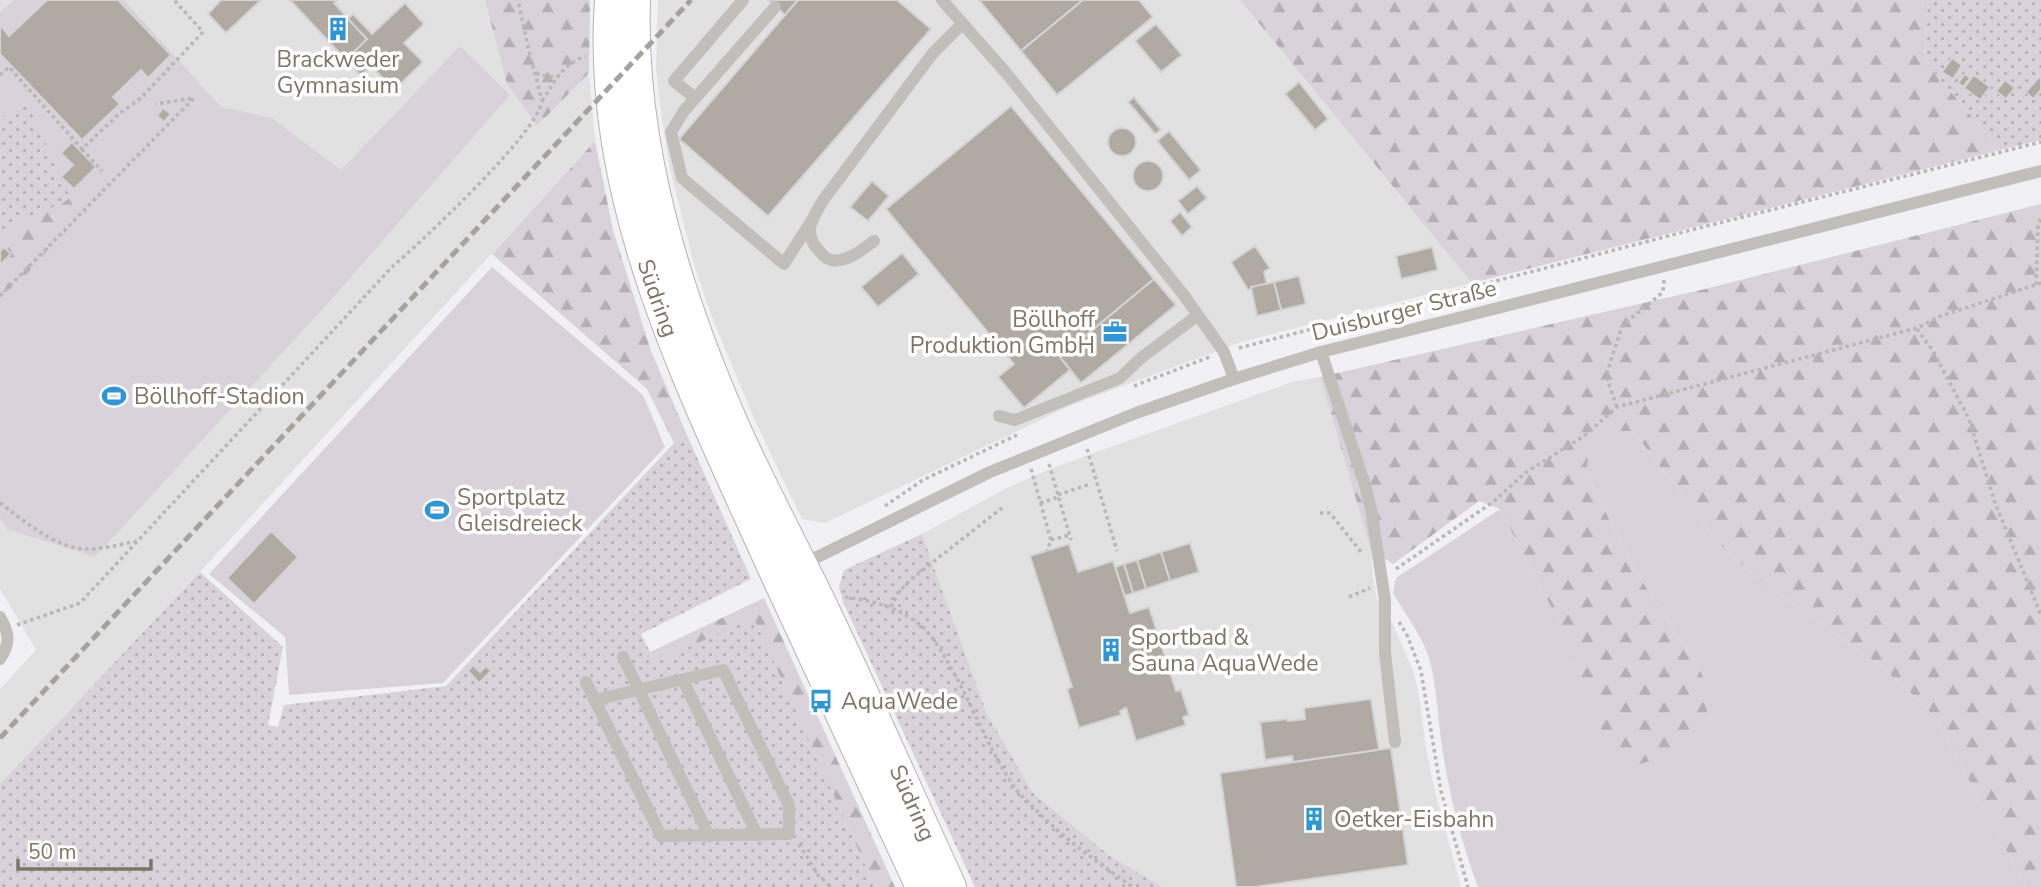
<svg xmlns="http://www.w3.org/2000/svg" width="2041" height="887" font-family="'Nunito Sans',sans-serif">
  <defs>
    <pattern id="forest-firs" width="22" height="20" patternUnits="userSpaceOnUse" patternTransform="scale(1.75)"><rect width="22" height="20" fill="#d9d2db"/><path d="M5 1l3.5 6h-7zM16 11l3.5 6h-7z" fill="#b5afb5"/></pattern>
    <pattern id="park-dots" width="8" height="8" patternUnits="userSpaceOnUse" patternTransform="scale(1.75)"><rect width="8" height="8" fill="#d9d2db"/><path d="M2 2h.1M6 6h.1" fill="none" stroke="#b5afb5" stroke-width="1.8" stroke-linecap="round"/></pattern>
  </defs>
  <rect width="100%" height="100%" fill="#f1f0f4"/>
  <g fill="#e2e1e2">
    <polygon points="0,0 485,0 507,84 537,126 589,73 595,141 200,572 0,784 0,689 36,650 0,589"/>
    <polygon points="658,0 1240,0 1472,283 1241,342 1072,405 825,523 802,519 752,414 712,317 695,268 670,169 662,119 656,69"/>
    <polygon points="1320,377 1371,550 1373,577 1377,598 1394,627 1414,673 1420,702 1426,748 1434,788 1461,887 1163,887 1110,856 1033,793 987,714 922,534 1005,489 1052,468 1292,382"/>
  </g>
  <g fill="#d9d2db">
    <polygon points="14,0 124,0 221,107 272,118 341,170 460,46 510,95 330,301 95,557 7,529 0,518 0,12"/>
    <polygon points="492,267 643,395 665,447 443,683 289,695 285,637 209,574"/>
    <path d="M1612,430L1633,431L1721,546L1757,578L1871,659L1903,685L1935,717L2026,887H1478C1461,841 1449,794 1442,746C1437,715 1437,673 1424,645C1415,627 1403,610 1393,593L1396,578L1500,509L1559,622L1702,674L1642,581L1597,496L1587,471V447Z"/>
  </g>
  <g fill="url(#forest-firs)">
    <polygon points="485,0 590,0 589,73 537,126 507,84"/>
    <polygon points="1240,0 1928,0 1925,61 2000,150 1472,283"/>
    <polygon points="595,141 613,230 651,351 687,435 674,443 647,389 492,254"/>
    <polygon points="82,188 103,196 52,245 17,285 0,294 0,232 58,207"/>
    <polygon points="2041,204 2041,887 2026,887 1935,717 1903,685 1871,659 1757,578 1721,546 1633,431 1612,431 1588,447 1587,471 1597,496 1642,581 1702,674 1707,711 1696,746 1637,765 1610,751 1559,622 1500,509 1479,501 1393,564 1371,550 1320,377 1705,289"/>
    <polygon points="764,598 895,887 875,887 754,619 655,662 650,652"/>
  </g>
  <g fill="url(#park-dots)">
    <polygon points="1928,0 2041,0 2041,140 2000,150 1925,61"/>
    <polygon points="28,105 69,195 57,205 0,230 0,118"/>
    <polygon points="687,435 751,579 641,634 655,662 754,618 875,887 0,887 0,784 200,572 283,647 268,725 278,727 284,705 446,686 674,443"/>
    <polygon points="922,534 987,714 1033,793 1110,856 1163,887 975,887 843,602 839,587 844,570"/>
  </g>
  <g fill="#b0aaa3" stroke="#d4d3d5" stroke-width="2">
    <polygon points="47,0 118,0 171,55 148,78 141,70 113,97 120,104 82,140 0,54 0,29 2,27 9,36"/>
    <polygon points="221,0 261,0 226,33 208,14"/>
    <polygon points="290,0 337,0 334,3 367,39 346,60"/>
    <polygon points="768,0 798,0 785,15"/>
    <polygon points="798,0 897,0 931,29 768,216 679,139"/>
    <polygon points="979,0 1083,0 1021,51"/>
    <polygon points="1083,0 1139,0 1153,17 1057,95 1021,51"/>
    <polygon points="405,3 424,24 404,43 423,62 394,90 371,66 361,76 346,60 367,39 348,19 353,14 372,34"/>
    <polygon points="1156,24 1182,55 1161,72 1135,41"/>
    <polygon points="1952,58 1962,65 1953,79 1942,72"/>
    <polygon points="1965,74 1970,78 1963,87 1958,83"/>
    <polygon points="1974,75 1990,87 1980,100 1964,88"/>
    <polygon points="2039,77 2041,79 2041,90 2033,99 2026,92"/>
    <polygon points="2005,80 2015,88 2006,99 1996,91"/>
    <polygon points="1299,82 1328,119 1315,130 1285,94"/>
    <polygon points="1134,97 1161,130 1155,134 1128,102"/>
    <polygon points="1011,106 1154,279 1060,357 1070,370 1024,408 998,377 1014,364 886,209"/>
    <polygon points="163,108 171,114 164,122 157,116"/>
    <circle cx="1122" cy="142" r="14"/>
    <polygon points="1169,131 1201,170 1189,180 1157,141"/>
    <polygon points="72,142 96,167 74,189 61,177 73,165 61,153"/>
    <circle cx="1148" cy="176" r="15"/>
    <polygon points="872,181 889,196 868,221 850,207"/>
    <polygon points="1197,186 1207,198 1188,214 1178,201"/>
    <polygon points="1180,212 1192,227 1182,236 1170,221"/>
    <polygon points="1255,246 1270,268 1264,272 1267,284 1248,290 1231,262"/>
    <polygon points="4,247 11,254 0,265 0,251"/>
    <polygon points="1432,247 1438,270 1401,279 1396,256"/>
    <polygon points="902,253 919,274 878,307 861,287"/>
    <polygon points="1299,276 1306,304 1281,310 1274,282"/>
    <polygon points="1154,279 1176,305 1081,383 1060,357"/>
    <polygon points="1274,282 1281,310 1257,316 1251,287"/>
    <polygon points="271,531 298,557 254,604 227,578"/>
    <polygon points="1190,543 1199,572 1170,581 1161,552"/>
    <polygon points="1069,544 1078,572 1113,561 1130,613 1149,607 1176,691 1181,690 1189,715 1183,717 1186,725 1136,741 1126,708 1120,711 1121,715 1079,728 1067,689 1072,687 1030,556"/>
    <polygon points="1161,552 1170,581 1146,589 1137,560"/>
    <polygon points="1137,560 1146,589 1133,593 1124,564"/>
    <polygon points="1124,564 1133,593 1125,596 1115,567"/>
    <polygon points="473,665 480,672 486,666 491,671 479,683 468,671"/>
    <polygon points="1371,699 1379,750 1293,762 1292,756 1265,760 1260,722 1287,719 1288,721 1305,719 1304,708"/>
    <polygon points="1391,748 1408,865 1255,887 1236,887 1220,773"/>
  </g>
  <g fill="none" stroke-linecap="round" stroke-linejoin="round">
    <g stroke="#b7b3ae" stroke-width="32">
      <g id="major">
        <path id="s1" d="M610,0C596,188 680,364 756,531C810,650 866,768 921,887"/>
        <path id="s2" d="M635,0C630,145 677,297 735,428C761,486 791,542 819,599C865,694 907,791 951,887"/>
      </g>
    </g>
    <g stroke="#bab8b5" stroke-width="3.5" stroke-dasharray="3.5 3.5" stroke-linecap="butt">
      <polyline points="536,73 549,77 557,76"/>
      <polyline points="0,75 9,67 82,149 119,114 141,98 203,32 174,0"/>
      <path d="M542,101C556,80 561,66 585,56"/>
      <polyline points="82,149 102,171"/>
      <polyline points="2036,285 2038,225 2041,218"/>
      <polyline points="0,296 194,98 156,104"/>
      <polyline points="1472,300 1481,286"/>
      <polyline points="1917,329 1933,351 1969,419 1995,503 2041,615"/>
      <polyline points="1239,348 1695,229 2041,142"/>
      <polyline points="1134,386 1212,356"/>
      <polyline points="1617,407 1606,376 1622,326 1663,292 1664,279"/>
      <polyline points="1087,449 1117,551"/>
      <polyline points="1049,464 1071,540"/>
      <polyline points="1031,469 1051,540 1047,551"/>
      <polyline points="1058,495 1090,484"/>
      <path d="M0,503C23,520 58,550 88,549C104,549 122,544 138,541"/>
      <polyline points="1040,503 1058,497"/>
      <polyline points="885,506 923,480 1017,435"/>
      <polyline points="1320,513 1330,513 1361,552"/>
      <polyline points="1051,540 1070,535"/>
      <polyline points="1396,569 1493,502 1525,473 1584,436 1617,407 1917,328 1941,316 2041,283"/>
      <path d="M845,597C871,600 897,607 919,624C932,634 942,652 950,666C973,706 989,751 1015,788C1020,795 1027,801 1033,807C1063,838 1098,863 1133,887"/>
      <polyline points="1349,597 1370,588"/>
      <polyline points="891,607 898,593 910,580 1002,508"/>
      <polyline points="1399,622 1407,635 1421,671 1441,791 1468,887"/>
      <path d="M17,625L80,603L392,267C421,242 538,133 542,101L528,47L518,0"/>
      <polyline points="799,844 818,875 831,887"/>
    </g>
    <g stroke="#c2bfbb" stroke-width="12">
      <polyline points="942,0 1007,74 1183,294 1224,352 1234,379"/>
      <polyline points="775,7 684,111 671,132 682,178 784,264 812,220"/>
      <polyline points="695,98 674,81 743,0"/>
      <path d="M874,241C864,248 853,258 840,260C832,262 826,259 821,253C801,233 812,219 824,199L933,53L962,24"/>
      <polyline points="1321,352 1365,485 1371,509 1385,600 1385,653 1395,742"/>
      <polyline points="999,416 1015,420 1120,378 1141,358 1198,315"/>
      <polyline points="801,565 990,472 1136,413 1234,379 1321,352 1462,317 2041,171"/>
      <path d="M0,617C9,633 11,643 0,659"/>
      <polyline points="623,657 709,836"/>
      <polyline points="683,680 757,835"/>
      <polyline points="586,682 661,836 789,834 789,805 723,670 595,700"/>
    </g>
    <use href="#major" stroke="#fff" stroke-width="30"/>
    <polyline stroke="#a7a29b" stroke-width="5" stroke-dasharray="10 5" stroke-linecap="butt" points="0,738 691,0"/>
  </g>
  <defs>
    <g id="building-bare" transform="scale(1.89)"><path d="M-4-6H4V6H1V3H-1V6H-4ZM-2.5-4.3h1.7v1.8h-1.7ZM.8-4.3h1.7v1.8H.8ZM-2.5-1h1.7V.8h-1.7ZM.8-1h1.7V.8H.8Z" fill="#2c96d8" stroke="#fff" stroke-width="2.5" paint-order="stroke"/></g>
    <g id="office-bare" transform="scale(1.89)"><path d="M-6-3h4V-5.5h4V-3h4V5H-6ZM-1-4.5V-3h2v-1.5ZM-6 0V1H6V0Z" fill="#2c96d8" stroke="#fff" stroke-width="2.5" paint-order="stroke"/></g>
    <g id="stadium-bare" transform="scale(1.89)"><path d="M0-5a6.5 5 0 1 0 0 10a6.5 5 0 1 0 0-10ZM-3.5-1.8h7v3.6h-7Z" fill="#2c96d8" stroke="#fff" stroke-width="2.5" paint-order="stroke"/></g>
    <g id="bus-bare" transform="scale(1.89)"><path d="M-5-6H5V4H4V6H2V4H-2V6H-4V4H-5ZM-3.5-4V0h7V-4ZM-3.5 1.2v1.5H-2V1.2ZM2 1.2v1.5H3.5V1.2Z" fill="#2c96d8" stroke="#fff" stroke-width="2.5" paint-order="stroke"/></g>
  </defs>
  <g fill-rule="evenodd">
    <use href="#building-bare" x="338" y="29"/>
    <use href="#office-bare" x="1115" y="332"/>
    <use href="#stadium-bare" x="114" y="396"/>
    <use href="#stadium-bare" x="437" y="510"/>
    <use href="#building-bare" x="1111" y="650"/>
    <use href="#bus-bare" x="821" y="701"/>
    <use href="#building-bare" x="1314" y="819"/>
  </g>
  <g text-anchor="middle" stroke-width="7" stroke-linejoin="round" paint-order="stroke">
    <g font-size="23" fill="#807565" stroke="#fff" text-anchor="start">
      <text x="338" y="67" text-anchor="middle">Brackweder<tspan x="338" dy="26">Gymnasium</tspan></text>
      <text x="1095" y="327" text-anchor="end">Böllhoff<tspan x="1095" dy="26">Produktion GmbH</tspan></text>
      <text x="134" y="404">Böllhoff-Stadion</text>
      <text x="457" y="505">Sportplatz<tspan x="457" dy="26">Gleisdreieck</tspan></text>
      <text x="1131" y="645">Sportbad &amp;<tspan x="1131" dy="26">Sauna AquaWede</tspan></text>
      <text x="841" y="709">AquaWede</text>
      <text x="1334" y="827">Oetker-Eisbahn</text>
    </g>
    <g font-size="23" fill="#807565" stroke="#fff">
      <text dy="8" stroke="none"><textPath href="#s1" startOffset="304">Südring</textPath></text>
      <text transform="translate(1404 310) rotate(-14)" y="8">Duisburger Straße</text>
      <text dy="8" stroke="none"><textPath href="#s2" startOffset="858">Südring</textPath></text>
    </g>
  </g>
  <path d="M18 859v10h133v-10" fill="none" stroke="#807565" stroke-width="3.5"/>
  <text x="28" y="859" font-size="21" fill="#807565" stroke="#ffffff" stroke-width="5" paint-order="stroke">50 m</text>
</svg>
